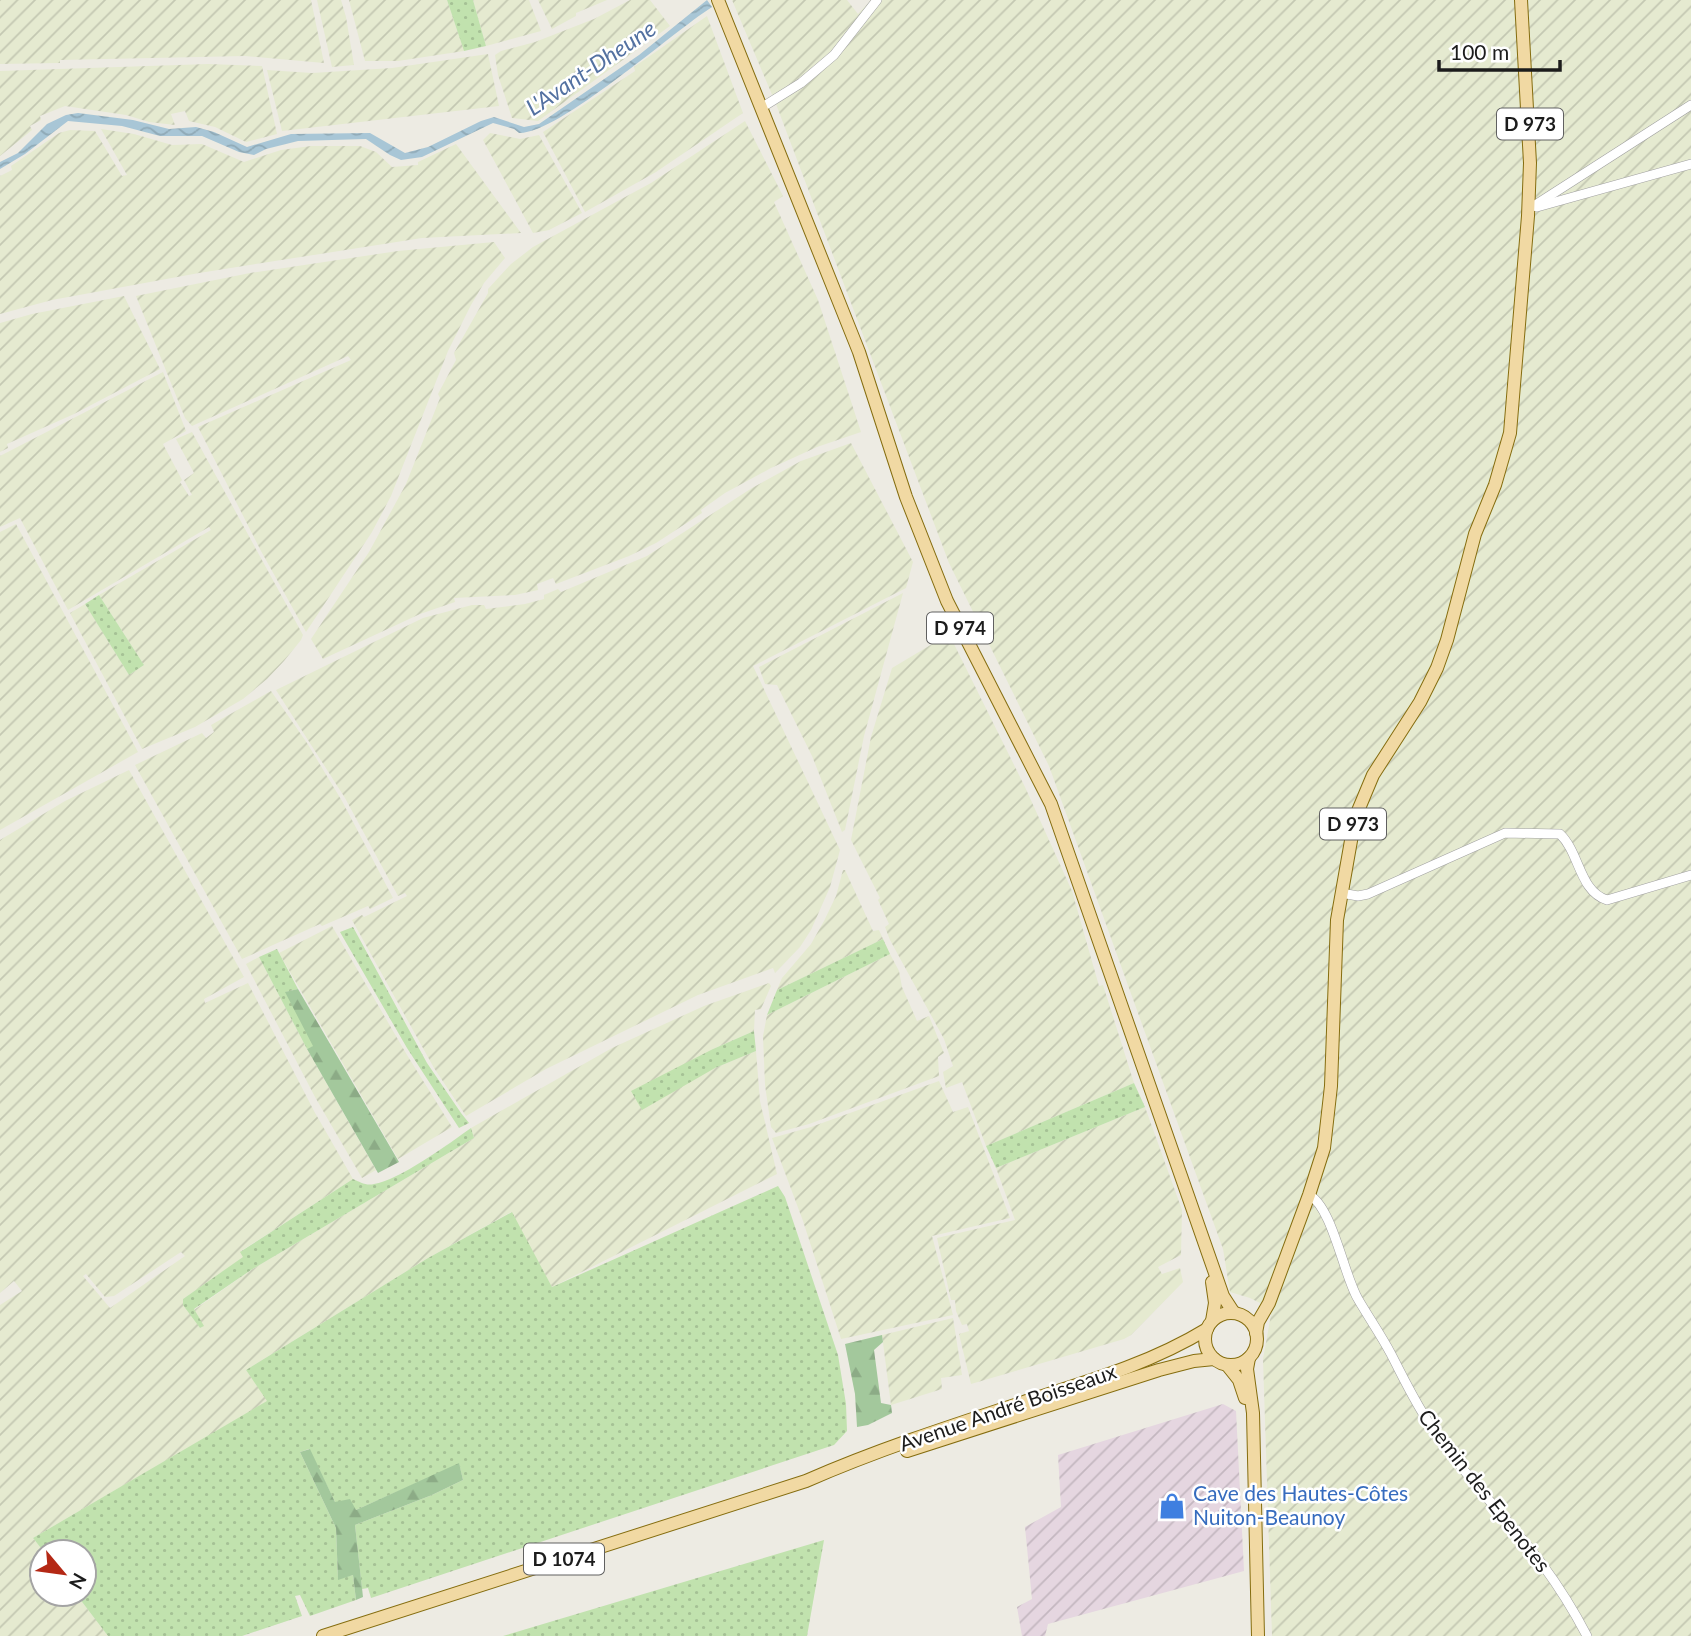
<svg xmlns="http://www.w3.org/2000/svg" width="1691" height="1636" font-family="Lato,sans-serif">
  <defs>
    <pattern id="industrial-furrows" width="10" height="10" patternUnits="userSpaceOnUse" patternTransform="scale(1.75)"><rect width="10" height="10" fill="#e5d6e0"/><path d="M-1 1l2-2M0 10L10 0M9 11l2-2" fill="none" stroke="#c4b7c0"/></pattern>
    <pattern id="farmland-furrows" width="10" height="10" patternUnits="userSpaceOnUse" patternTransform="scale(1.75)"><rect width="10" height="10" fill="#e5ead0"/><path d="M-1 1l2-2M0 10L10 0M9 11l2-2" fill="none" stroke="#c4c8b2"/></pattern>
    <pattern id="grass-dots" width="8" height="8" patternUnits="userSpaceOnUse" patternTransform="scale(1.75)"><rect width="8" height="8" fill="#c1e2ae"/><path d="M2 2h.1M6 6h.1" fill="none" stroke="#a5c195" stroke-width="1.8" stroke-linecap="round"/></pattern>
    <pattern id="forest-firs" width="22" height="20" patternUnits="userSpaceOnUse" patternTransform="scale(1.75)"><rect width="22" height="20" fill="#a3c89c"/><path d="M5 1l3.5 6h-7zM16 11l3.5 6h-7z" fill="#8cab86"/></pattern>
    <pattern id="water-waves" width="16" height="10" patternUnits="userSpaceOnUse" patternTransform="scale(1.75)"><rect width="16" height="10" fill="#a8c6d6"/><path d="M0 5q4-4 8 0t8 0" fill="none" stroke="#90aab7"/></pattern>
  </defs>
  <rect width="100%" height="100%" fill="#edebe3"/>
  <polygon fill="url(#industrial-furrows)" points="1223,1404 1236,1411 1244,1571 1048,1624 1045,1636 1022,1636 1017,1607 1032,1599 1025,1527 1061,1507 1058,1455"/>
  <g fill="url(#farmland-furrows)" fill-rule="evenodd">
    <polygon points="0,0 311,0 324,63 245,56 60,60 60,63 0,64"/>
    <polygon points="317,0 341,0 346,17 354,65 332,67"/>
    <polygon points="349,0 447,0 464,51 398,61 365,61"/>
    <polygon points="473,0 529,0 541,31 486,46"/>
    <polygon points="538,0 607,0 576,13 576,16 552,29"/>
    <polygon points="630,0 650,0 670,26 538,121 512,118 498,75 495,55 501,51 535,42 594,19"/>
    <polygon points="732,0 847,0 858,14 871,0 1691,0 1691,1636 1272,1636 1263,1359 1272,1309 1250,1298 1230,1292 1223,1249 1049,766 949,563 776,104"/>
    <polygon points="707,16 743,113 656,172 585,212 543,132 635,71 634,67"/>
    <polygon points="488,54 499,106 282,131 267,70 312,73 392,68"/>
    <polygon points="208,64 262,66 277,134 246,142 215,127 189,121 185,111 171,114 175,125 149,122 126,115 65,106 40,116 41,120 30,126 32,130 0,156 0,71"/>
    <polygon points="745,121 783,196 774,202 818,300 861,432 817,447 771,468 725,493 701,510 702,513 656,543 629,556 556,584 553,578 537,584 538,590 515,595 454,598 455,602 420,614 323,659 311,639 369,552 406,484 440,398 438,394 456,360 454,353 488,293 488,289 511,264 533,247 651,183"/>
    <polygon points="101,129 134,134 172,145 202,144 244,162 281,150 311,146 360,146 376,152 392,167 418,165 418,162 456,144 521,233 422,238 199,273 52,300 0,314 0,176 12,170 11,166 59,133 70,130 95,131 122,176 127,175"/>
    <polygon points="490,133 520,139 539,135 582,213 549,230 533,233 483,140"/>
    <polygon points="494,242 505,258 484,283 471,305 448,351 391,496 372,532 306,632 261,551 198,427 351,360 348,356 192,426 185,418 136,296 250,273 398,251"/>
    <polygon points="124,296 160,369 74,414 7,444 8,448 0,452 0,323 32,314"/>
    <polygon points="163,372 186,431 163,444 182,480 180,482 189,496 192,495 184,480 194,473 176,439 192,432 303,635 301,640 284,661 267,679 243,699 195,727 142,749 70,613 85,604 129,675 144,665 99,595 211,530 209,527 68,610 20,518 0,527 0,456"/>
    <polygon points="851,443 913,562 906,588 753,666 840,850 830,887 811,930 800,947 775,973 773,968 698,995 546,1069 466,1116 434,1068 352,920 362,915 364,917 407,896 405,893 398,896 345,798 276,690 423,618 472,605 484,605 486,609 525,604 544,599 544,595 558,589 561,592 647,556 752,488 801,461"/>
    <polygon points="16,524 138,752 0,830 0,532"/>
    <polygon points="903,593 864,736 845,830 842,832 812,756 777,685 765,684 759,667"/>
    <polygon points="949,634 1025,787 1072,891 1099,986 1103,985 1134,1083 986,1146 962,1082 946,1088 943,1072 953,1066 944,1039 890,940 885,927 889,924 878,900 880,898 851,840 871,737 892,668"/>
    <polygon points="271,691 307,743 342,801 393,898 370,909 368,906 322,926 320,924 242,959 135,765 202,733 206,738 214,732 211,725"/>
    <path d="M129,770L244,977L204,999L205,1003L248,983L314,1111L353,1179L241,1251L244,1257L183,1299L200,1328L203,1326L194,1310L251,1270L474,1138L471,1128L612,1048L704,1006L769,983L771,986L761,1009L755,1010L754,1031L713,1049L715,1068L756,1051L760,1101L777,1174L552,1287L511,1212L428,1258L246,1370L268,1401L33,1538L44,1552H42V1594H76L108,1636H0V1305L22,1291L14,1281L0,1293V840L65,801ZM181,1252L185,1256L110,1308L83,1276L86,1274L105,1297L114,1296Z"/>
    <polygon points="843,870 845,870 873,931 879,930 883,939 777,990 782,978 811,944 824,921 836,896"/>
    <polygon points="332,926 407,1055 452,1127 398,1159 279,953"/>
    <polygon points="890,954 899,971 902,987 917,1021 929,1016 944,1053 938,1057 939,1076 809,1124 776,1133 771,1127 765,1085 763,1036 767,1015"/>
    <polygon points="259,957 307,1049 376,1170 362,1178 315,1097 246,964"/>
    <polygon points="939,1081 953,1112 968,1107 1010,1218 932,1236 953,1315 841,1339 803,1221 772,1138 811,1127"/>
    <polygon points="1145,1107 1182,1210 1181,1255 1158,1267 1162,1274 1180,1268 1183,1282 1131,1335 1124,1339 971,1384 959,1334 969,1331 967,1324 962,1325 956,1311 955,1300 951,1300 937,1238 1015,1220 996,1168"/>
    <polygon points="953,1318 962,1375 941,1378 942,1389 891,1405 882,1335"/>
  </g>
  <g fill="url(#grass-dots)">
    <polygon points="447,0 473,0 486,46 464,51"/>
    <polygon points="99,595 144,665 129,675 85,604"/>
    <polygon points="353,927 427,1063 461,1113 469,1123 459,1128 407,1048 340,932"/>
    <polygon points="883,939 890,954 767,1015 777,990"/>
    <polygon points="277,949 298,989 286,992 314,1046 307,1049 259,957"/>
    <polygon points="754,1031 756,1051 715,1068 642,1110 631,1091 713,1049"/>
    <polygon points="1134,1083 1145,1107 996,1168 986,1146"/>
    <path d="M471,1128L474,1138L251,1270L194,1309L204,1326L200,1328L183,1305V1299L243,1257L240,1252L353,1179C360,1182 366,1186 374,1184C398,1181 450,1143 471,1128Z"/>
    <polygon points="778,1186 785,1197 838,1355 846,1404 847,1431 834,1445 371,1598 368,1588 362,1589 355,1525 432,1495 463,1480 459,1464 356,1510 335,1502 309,1449 300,1452 336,1528 338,1579 353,1575 356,1600 310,1616 300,1595 295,1596 302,1616 242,1636 108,1636 76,1594 84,1594 84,1552 44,1552 33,1538 267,1401 246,1370 428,1258 512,1212 552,1287"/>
    <polygon points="824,1540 807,1636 503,1636"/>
  </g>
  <g fill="url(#forest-firs)">
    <polygon points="298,989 399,1162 378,1173 307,1049 313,1046 285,992"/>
    <polygon points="882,1335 883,1342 874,1350 881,1403 891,1405 892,1413 868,1425 857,1427 855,1394 845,1344"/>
    <polygon points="310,1449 335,1502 350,1499 356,1510 459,1463 463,1480 432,1495 355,1525 363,1597 356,1600 353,1575 338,1580 336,1528 300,1452"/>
  </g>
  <path fill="url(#water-waves)" d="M707,0L712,7C671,33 559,134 519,133L514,129L493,123L422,157L401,160L390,155L366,139L298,141L266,149L254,155L239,152L202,136H160L122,126L68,121L25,154L0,169V162L18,153L47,124L66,115L78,113L133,120L169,129L196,127L214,132L247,147L291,134L370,133L405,153L428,147L481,121L494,117L524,127L539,124L639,55Z"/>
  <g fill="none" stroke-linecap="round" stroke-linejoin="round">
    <g stroke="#a0a0a0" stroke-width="10">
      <g id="minor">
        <polyline points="761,108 801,83 834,55 877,0"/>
        <polyline points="1537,207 1691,164"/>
        <polyline points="1529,209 1691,105"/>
        <path d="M1341,893L1358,896L1368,894L1505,833L1560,834C1580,853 1579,891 1607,900L1691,875"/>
        <path d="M1309,1195C1332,1206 1344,1276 1358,1299C1369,1318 1381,1335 1391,1354C1405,1381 1417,1407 1435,1432C1467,1479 1508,1519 1542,1564C1559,1587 1574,1611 1587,1636"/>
      </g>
    </g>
    <g stroke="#856d0f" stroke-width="14">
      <g id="major">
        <polyline points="718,0 859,352 906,497 947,601 1051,804 1223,1296 1234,1313"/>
        <polyline points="1212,1282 1215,1303 1212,1321"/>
        <circle cx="1231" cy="1339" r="26"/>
        <polyline points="1256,1333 1258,1322 1269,1303 1309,1195 1324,1148 1331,1086 1337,920 1355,818 1373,775 1420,702 1437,668 1447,640 1475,534 1495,485 1510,433 1528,216 1530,163 1521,0"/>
        <polyline points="1249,1358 1247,1369 1253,1413 1258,1636"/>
        <polyline points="1227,1365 1239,1380 1245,1398"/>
        <polyline points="907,1451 1159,1370 1194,1361 1214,1359"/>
        <path d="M323,1636L806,1481C879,1449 957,1424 1033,1399C1093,1380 1153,1362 1207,1329"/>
      </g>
    </g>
    <use href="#minor" stroke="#fff" stroke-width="9"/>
    <use href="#major" stroke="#f1d9a3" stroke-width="12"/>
  </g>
  <defs>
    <g id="shop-bare" transform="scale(2.1)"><path d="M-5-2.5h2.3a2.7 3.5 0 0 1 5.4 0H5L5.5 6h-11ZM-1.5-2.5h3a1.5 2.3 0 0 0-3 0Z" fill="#3f7fe0" stroke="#fff" stroke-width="2.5" paint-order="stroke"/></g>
  </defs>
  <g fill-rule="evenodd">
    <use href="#shop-bare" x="1172" y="1506"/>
  </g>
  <g text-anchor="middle" stroke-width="5" stroke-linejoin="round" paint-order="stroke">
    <g fill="#fff" stroke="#606060" stroke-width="2">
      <rect x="1497" y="108.5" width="66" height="31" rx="5"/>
      <rect x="927" y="612.5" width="66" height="31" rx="5"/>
      <rect x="1320" y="808.5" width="66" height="31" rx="5"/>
      <rect x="524" y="1543.5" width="80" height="31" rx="5"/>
    </g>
    <g font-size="19" font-weight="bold" fill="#1c1c1c">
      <text x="1530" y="131">D 973</text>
      <text x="960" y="635">D 974</text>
      <text x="1353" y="831">D 973</text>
      <text x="564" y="1566">D 1074</text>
    </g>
    <g font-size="21" fill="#1c1c1c" stroke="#fff">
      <text transform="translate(1008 1408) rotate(-19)" y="7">Avenue André Boisseaux</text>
      <text transform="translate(1484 1491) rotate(52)" y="7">Chemin des Epenotes</text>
    </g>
    <g font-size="21" fill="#366cbe" stroke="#fff" text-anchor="start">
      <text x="1193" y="1501">Cave des Hautes-Côtes<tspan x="1193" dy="24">Nuiton-Beaunoy</tspan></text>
    </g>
    <g font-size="23" font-style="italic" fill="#5371a1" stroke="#fff">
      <text transform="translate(591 68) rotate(-34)" y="8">L'Avant-Dheune</text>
    </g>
  </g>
  <g transform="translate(63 1573) rotate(119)"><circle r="33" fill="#ffffff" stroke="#a4a4a4" stroke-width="2"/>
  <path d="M0-5L12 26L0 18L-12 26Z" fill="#b42815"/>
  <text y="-10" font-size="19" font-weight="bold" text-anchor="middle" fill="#1c1c1c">N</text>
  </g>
  <path d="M1439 60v10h121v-10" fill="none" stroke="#1c1c1c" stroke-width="3.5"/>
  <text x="1450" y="60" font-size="21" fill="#1c1c1c" stroke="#ffffff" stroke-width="5" paint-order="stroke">100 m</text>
</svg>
